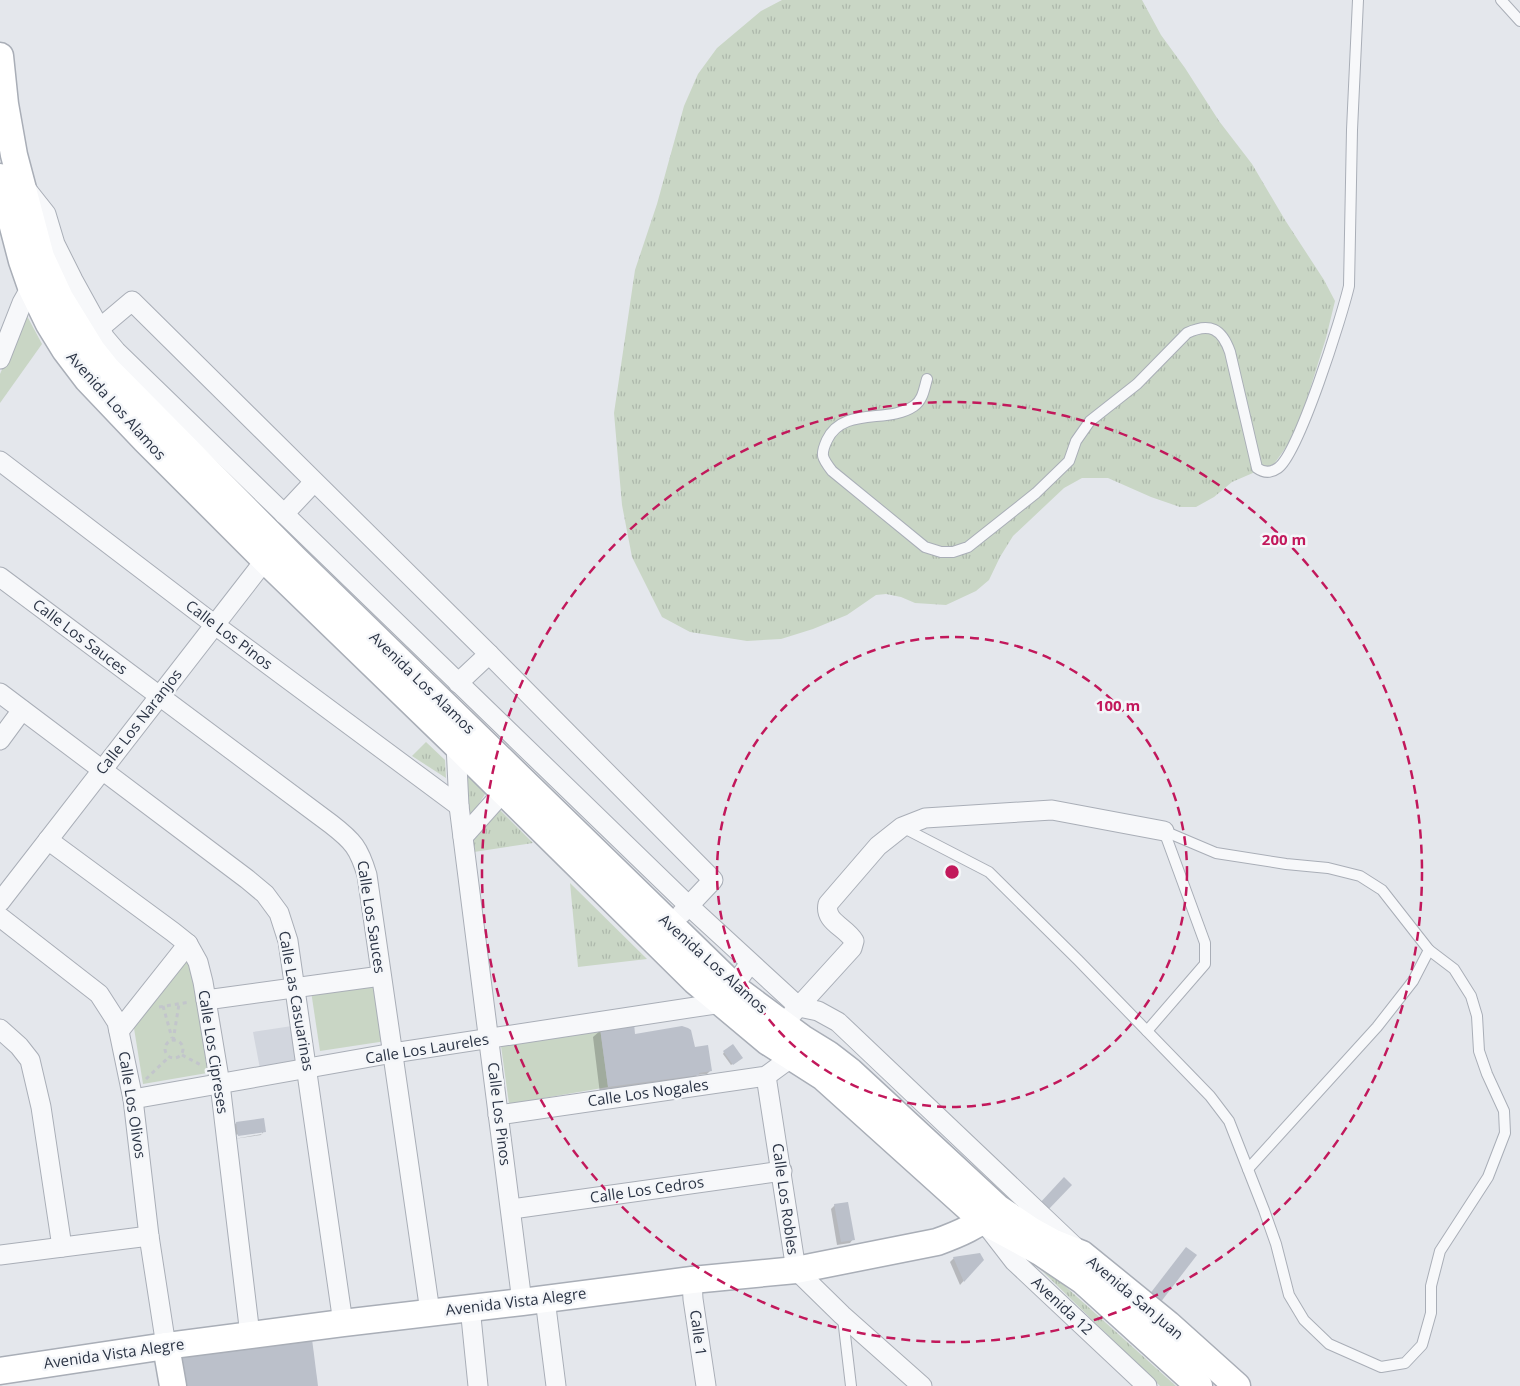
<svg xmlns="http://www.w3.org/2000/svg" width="1520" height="1386" font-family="'Open Sans',sans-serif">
  <defs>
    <pattern id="grass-tufts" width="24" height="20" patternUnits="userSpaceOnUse" patternTransform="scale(1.25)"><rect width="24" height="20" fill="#c9d6c5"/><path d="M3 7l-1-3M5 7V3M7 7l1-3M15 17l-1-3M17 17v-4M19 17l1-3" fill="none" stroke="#adb8ab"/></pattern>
  </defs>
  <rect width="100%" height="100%" fill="#e4e7ec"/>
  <polygon fill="#d2d6de" points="292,1026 299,1063 260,1069 253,1032"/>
  <g fill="url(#grass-tufts)">
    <polygon points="782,0 1142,0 1161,35 1185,68 1219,121 1252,164 1285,220 1324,280 1335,301 1326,338 1301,418 1289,443 1274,464 1232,482 1214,497 1196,507 1180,507 1151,497 1108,478 1082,478 1064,488 1013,536 1000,557 989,580 976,591 946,605 915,603 901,597 886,594 876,595 847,615 813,629 781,639 747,641 690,632 662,617 632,557 622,505 614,413 635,270 657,204 684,106 698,74 717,48 761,11"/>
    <polygon points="426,742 445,760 446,778 412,756"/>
    <polygon points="467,774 487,791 470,818 466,813"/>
    <polygon points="500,810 533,843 474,852 474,836"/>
    <polygon points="570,883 647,959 578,967"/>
    <polygon points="1032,1261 1055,1277 1176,1386 1160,1386"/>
  </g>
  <g fill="#c9d6c5">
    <polygon points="26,314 42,344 0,403 0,374"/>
    <polygon points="189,958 213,1072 143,1084 133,1022"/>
    <polygon points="377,981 386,1041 320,1051 311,991"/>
    <polygon points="600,1028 608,1087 509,1104 501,1046"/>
  </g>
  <g fill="#0003">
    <polygon points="601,1030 634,1035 711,1070 707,1074 697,1075 690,1083 600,1094 593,1037"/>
    <polygon points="724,1052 740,1059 731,1065 723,1054"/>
    <polygon points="236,1123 264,1131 261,1135 234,1139 262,1134 262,1131 234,1135 233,1127"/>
    <polygon points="835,1205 853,1239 850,1243 837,1245 831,1209"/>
    <polygon points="979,1254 982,1260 960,1285 950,1262 954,1258"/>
  </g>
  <g fill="#bbc0ca">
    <polygon points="634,1023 635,1034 682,1026 688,1028 691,1030 695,1047 708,1045 712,1071 699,1073 699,1075 608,1087 600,1028"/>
    <polygon points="733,1044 743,1058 733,1065 723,1051"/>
    <polygon points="264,1118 266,1132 238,1136 236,1122"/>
    <polygon points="1064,1177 1072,1185 1047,1211 1039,1204"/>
    <polygon points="848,1202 855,1240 841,1242 834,1204"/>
    <polygon points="1186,1247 1197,1255 1160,1303 1149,1295"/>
    <polygon points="980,1253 984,1260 964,1282 953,1257"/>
    <polygon points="312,1339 318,1386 181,1386 177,1357"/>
  </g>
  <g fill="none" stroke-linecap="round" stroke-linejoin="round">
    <g stroke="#a9aeb7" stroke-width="12">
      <g id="lane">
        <polyline points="1501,0 1520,21"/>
        <path d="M927,379C924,389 923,400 914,406C888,424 843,406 827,440C820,455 822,458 832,471L925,547L941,552H953L968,547L1036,493L1069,461L1076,441L1090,421L1137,384L1187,333C1210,322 1222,329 1230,352L1257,468C1264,473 1271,473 1278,468C1299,453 1342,316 1349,286L1352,130L1358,0"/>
        <polyline points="902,827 989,872 1078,960 1210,1096 1229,1121 1264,1210 1276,1244 1289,1295 1304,1320 1329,1344 1381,1367 1405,1363 1422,1345 1431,1313 1431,1286 1440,1251 1488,1177 1505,1133 1504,1111 1487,1074 1479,1051 1477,1016 1471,996 1454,969 1429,950"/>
        <polyline points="1164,831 1216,853 1286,864 1328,868 1360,876 1382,890 1429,950 1413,981 1377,1027 1248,1169"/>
        <polyline points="1147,1031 1205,964 1205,943 1164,831"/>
        <polyline points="843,1318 851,1386"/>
      </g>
    </g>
    <g stroke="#a9aeb7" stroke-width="21">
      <g id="street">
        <polyline points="27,190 46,214 55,244 73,280 105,338 116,351 689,906 799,1007 818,1011 838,1022 1074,1246"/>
        <polyline points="100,328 132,301 489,654 713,880 681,914"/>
        <polyline points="0,359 22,303 31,287 40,282"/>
        <polyline points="0,461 215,625 459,806"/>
        <polyline points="284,514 314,482"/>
        <path d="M0,577L331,824C353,841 359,848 367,875L430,1312"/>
        <polyline points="458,683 489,654"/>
        <polyline points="0,693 247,879 265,894 279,913 288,941 343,1323"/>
        <polyline points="0,740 22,710"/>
        <polyline points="456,745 459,806 522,1302"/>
        <polyline points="463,837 504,791"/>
        <polyline points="48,840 173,932 188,944 198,962 203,982 220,1084 250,1335"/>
        <polyline points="0,902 272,551"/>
        <polyline points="0,917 99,994 117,1022 133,1099 149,1236 166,1346"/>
        <polyline points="206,1000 381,976"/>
        <path d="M792,1014L852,948L854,941C846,927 824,922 828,904L878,846L902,827L925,818L1052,810L1164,831"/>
        <polyline points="0,1029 19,1046 30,1060 41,1107 62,1247"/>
        <polyline points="119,1031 188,944"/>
        <polyline points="766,1076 796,1270 842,1315 922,1386"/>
        <polyline points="133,1099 393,1053 722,1003 750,963"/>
        <polyline points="498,1115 766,1076 792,1057"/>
        <polyline points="512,1209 782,1171"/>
        <polyline points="987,1226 1014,1261 1147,1386"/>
        <polyline points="0,1255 149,1236"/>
        <polyline points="692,1280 693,1299 706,1386"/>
        <polyline points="545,1299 556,1386"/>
        <polyline points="470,1307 478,1386"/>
      </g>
    </g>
    <g stroke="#a9aeb7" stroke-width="29">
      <g id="secondary">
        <polyline points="0,56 5,104 14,155 41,257 60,298 92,350 108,370 295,559 740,992 802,1038 828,1054 850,1071 998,1208 1032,1231 1052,1242 1082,1254 1168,1324 1237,1386"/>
        <polyline points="0,177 22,261 31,287 49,324 65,350 87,379 145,440 265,560 456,745 695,981 768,1042 823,1077 983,1221 1040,1252 1083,1281 1199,1386"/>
        <polyline points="166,1346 173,1386"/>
        <path d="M0,1371L166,1346L343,1323L522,1302L692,1280L796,1270L937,1242C959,1234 978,1226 996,1210"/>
      </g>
    </g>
    <g stroke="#c2c5cb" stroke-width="3" stroke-dasharray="4 4" stroke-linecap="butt">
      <polyline points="163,1006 172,1038"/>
      <polyline points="159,1007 190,1002"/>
      <circle cx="174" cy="1049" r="9"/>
      <polyline points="173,1041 179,1004"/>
      <polyline points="182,1055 201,1065"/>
      <polyline points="146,1079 169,1057"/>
    </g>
    <use href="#lane" stroke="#f7f8fa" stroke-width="10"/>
    <use href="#street" stroke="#f7f8fa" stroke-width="19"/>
    <use href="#secondary" stroke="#fff" stroke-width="26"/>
  </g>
  <g fill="none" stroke="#c2185b" stroke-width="2.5" stroke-dasharray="9 6">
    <circle cx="952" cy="872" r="235"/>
    <circle cx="952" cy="872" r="470"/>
  </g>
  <g text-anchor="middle" stroke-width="5" stroke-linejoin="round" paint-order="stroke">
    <g font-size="15" fill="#2b3445" stroke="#f4f6f9">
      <text transform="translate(116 406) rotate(48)" y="5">Avenida Los Alamos</text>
      <text transform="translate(229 635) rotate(37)" y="5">Calle Los Pinos</text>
      <text transform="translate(80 637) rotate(37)" y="5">Calle Los Sauces</text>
      <text transform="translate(422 683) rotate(44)" y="5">Avenida Los Alamos</text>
      <text transform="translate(139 722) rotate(-52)" y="5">Calle Los Naranjos</text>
      <text transform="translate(371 917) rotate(81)" y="5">Calle Los Sauces</text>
      <text transform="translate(713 964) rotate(42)" y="5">Avenida Los Alamos</text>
      <text transform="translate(296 1001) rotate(80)" y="5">Calle Las Casuarinas</text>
      <text transform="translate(427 1049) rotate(-9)" y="5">Calle Los Laureles</text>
      <text transform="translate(213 1052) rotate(81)" y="5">Calle Los Cipreses</text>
      <text transform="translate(648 1093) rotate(-8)" y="5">Calle Los Nogales</text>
      <text transform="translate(132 1105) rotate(81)" y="5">Calle Los Olivos</text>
      <text transform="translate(499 1114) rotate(83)" y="5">Calle Los Pinos</text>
      <text transform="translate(647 1190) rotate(-8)" y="5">Calle Los Cedros</text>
      <text transform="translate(785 1199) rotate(82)" y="5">Calle Los Robles</text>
      <text transform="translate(1135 1298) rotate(40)" y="5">Avenida San Juan</text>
      <text transform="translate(516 1302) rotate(-7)" y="5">Avenida Vista Alegre</text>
      <text transform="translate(1062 1306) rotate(43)" y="5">Avenida 12</text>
      <text transform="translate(698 1333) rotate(82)" y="5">Calle 1</text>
      <text transform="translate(114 1354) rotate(-8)" y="5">Avenida Vista Alegre</text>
    </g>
  </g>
  <circle cx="952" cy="872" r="8" fill="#c2185b" stroke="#f4f6f9" stroke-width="2.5"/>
  <g font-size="15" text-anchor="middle" font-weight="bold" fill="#c2185b" stroke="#f4f6f9" stroke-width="5" stroke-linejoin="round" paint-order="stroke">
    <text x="1284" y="545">200 m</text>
    <text x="1118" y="711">100 m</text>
  </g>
</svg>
